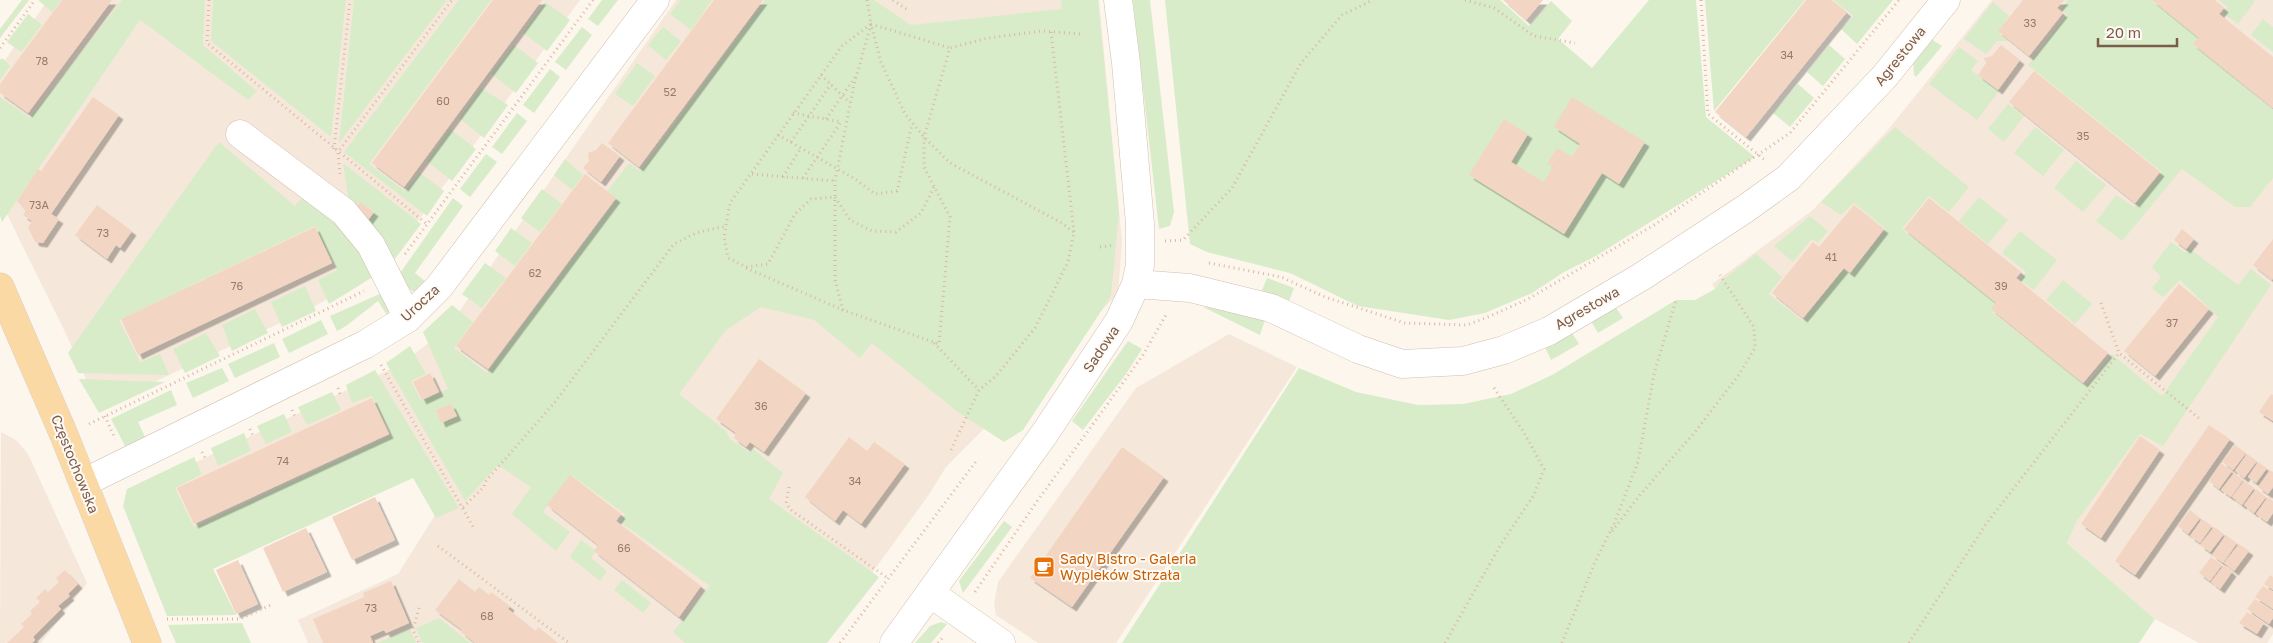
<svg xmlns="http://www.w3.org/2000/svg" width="2273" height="643" font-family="'Golos Text',sans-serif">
  <defs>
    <filter id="shadow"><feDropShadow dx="4.5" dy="4.5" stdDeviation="0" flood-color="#0004"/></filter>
  </defs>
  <rect width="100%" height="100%" fill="#fdf6ec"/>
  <g fill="#f5e8da">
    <polygon points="48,0 580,0 415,225 369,275 310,309 99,408 65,332 0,200 0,67"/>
    <polygon points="676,0 1099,0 1122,242 1118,294 946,467 928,496 821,643 308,643 298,620 398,574 437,512 416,473 189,531 163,478 399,365 433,340 456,316"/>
    <polygon points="1992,0 2273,0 2273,634 2267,643 2199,643 2155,619 2067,543 2077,521 1715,289 1712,284 1813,210 1888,130"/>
    <polygon points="1229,334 1297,367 1116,643 1038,643 996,615 994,604 998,582 1136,388"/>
    <polygon points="1,432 16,440 28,454 87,583 41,643 0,643"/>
  </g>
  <g fill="#d8ecc9">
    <polygon points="22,0 29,0 0,38 0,29"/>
    <polygon points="38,0 61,0 52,12"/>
    <polygon points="122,0 205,0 203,45 257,91 248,100 140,20 2,222 0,216 0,97 30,118"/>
    <polygon points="213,0 346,0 331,137 211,41"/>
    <polygon points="354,0 447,0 339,143"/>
    <polygon points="459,0 491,0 369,164 405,191 420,173 444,191 427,216 344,152"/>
    <polygon points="602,0 618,0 598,26 588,19"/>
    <polygon points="681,0 712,0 691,30 670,14"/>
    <polygon points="765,0 874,0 911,25 1062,9 1061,0 1098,0 1119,212 1111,296 1023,430 1004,442 958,412 872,343 860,358 814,320 761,307 726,330 679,394 726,431 730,439 749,452 753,449 783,473 769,499 879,577 827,643 685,643 673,632 710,586 620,522 625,514 571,475 543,512 570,532 556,551 512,514 531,487 498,465 465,501 386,363 410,346 426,374 411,381 421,400 448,389 423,332 452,305 473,322 454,348 487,373 617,199 607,191 629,163 640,171"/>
    <polygon points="1133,0 1150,0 1174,212 1170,226 1159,229"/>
    <polygon points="1165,0 1500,0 1529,26 1551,1 1572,21 1558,39 1592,68 1649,0 1696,0 1706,117 1755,157 1594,257 1564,272 1532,293 1485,313 1449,320 1358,306 1290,273 1207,252 1190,244"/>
    <polygon points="1705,0 1805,0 1714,111"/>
    <polygon points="1833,0 1893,0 1857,44 1841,29 1853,16"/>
    <polygon points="2068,0 2151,0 2200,39 2195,46 2273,110 2273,178 2250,207 2235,207 2182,169 2122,241 2096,221 2116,195 2134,207 2162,172 2028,65 2067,15 2061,9"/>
    <polygon points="2218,0 2253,0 2255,1 2238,24 2223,13 2228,7"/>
    <polygon points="545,2 570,20 547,51 523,33"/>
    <polygon points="1993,2 2009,16 1998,32 2008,41 1997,41 1986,54 1964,39"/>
    <polygon points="28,14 42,25 21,52 7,42"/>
    <polygon points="2263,19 2273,27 2273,52 2251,35"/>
    <polygon points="582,27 592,35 566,70 555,62"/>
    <polygon points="663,27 681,41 666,60 648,45"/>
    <polygon points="1928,37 1942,46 1916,77 1914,75 1913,59"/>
    <polygon points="514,45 538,63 516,93 491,74"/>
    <polygon points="1829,45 1845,59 1823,86 1807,72"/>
    <polygon points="1959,47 1978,61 1971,70 1999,91 1977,120 1929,84"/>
    <polygon points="2,58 10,66 0,80 0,60"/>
    <polygon points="637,63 655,76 633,106 615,94"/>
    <polygon points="550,69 560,77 534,113 523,105"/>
    <polygon points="1798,84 1814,98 1790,127 1773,113"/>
    <polygon points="481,88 508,105 484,138 459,118"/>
    <polygon points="2008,104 2024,116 2004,142 1988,129"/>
    <polygon points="517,113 527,121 502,154 492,147"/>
    <polygon points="1895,127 1969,187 1949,212 1929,196 1902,229 1999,304 1993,313 2086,386 2112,354 2162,396 2218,317 2180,280 2163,297 2152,288 2161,277 2152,267 2171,242 2186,253 2189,248 2238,285 2251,269 2271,285 2163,446 2140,434 2077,521 2067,543 2155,619 2139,643 1122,643 1299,368 1356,392 1418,405 1463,404 1511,394 1552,375 1676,300 1695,300 1715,289 1720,282 1756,254 1782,277 1769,294 1803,321 1842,269 1849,274 1886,229 1854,203 1841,215 1821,202"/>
    <polygon points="2035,127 2064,150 2043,176 2014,153"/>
    <polygon points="450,129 476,149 452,181 427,161"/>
    <polygon points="219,142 295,206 308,191 355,241 376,275 329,304 318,280 337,270 315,226 119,320 140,362 160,354 169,375 78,373 68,353"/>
    <polygon points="486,154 497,162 470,197 460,189"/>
    <polygon points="565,159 583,175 572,190 554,175"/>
    <polygon points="2076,161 2106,185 2083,212 2054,188"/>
    <polygon points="343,163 421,224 391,264 366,226 374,211 359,202 351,214"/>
    <polygon points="542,189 562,204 540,232 521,218"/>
    <polygon points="1979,197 2008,220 1988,244 1959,221"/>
    <polygon points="453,198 463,206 415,273 426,282 417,291 412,291 398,276"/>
    <polygon points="1810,216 1828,231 1818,243 1812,239 1793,262 1774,246"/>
    <polygon points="511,228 532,243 515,266 495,251"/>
    <polygon points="2020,231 2057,260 2034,290 2020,280 2026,272 2002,253"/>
    <polygon points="485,263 506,278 482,308 462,294"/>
    <polygon points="1267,278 1294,288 1288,304 1264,295 1262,290"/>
    <polygon points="2063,280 2092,304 2075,324 2046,300"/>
    <polygon points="305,286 316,311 282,327 271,302"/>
    <polygon points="384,292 391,308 387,315 378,301 346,326 337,331 330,316"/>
    <polygon points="1612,302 1623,318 1598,333 1591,321"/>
    <polygon points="1203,307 1237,310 1265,320 1260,335"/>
    <polygon points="255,309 268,333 232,351 222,325"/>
    <polygon points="321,320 328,334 289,353 282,339"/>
    <polygon points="206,333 220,356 185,373 173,349"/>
    <polygon points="1572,333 1579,344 1551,360 1544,345"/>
    <polygon points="1128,341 1142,349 1126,374 1083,430 1072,421"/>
    <polygon points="274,343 280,357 235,378 228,364"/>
    <polygon points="222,368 229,381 193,398 186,383"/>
    <polygon points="375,370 459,508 436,518 413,478 213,569 236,615 167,616 123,506 127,489 194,457 202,474 175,488 194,527 391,435 372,396 352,403 346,385"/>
    <polygon points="79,379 165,382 99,413"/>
    <polygon points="171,390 177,405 138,422 145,437 125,446 111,419"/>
    <polygon points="332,392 341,410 307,425 298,407"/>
    <polygon points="284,414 292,432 266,444 257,426"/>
    <polygon points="244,433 251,451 218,466 211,448"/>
    <polygon points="1004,521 1012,527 963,593 959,581"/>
    <polygon points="581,540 596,551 591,558 607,571 600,581 570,557"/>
    <polygon points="622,580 651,603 643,613 614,590"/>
    <polygon points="439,618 470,643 422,643 416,628"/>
    <polygon points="941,622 947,624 931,643 915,643 930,626"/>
    <polygon points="242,623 251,643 176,643 168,625"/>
    <polygon points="410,629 416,643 377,643"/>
  </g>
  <g fill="#f3d5c3" filter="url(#shadow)">
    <polygon points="62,0 112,0 28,113 0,93 0,84"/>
    <polygon points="493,0 542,0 404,187 372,163"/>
    <polygon points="714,0 763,0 639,167 608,143"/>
    <polygon points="1503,0 1543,0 1526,20"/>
    <polygon points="1806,0 1832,0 1847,12 1746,137 1715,112"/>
    <polygon points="2023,0 2064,0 2057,8 2063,13 2029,56 1998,31"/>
    <polygon points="2152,0 2215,0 2224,8 2219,14 2273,57 2273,108 2193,44 2199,38"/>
    <polygon points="2001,45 2020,60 1998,90 1978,75 1986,63 1984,58 1992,56"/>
    <polygon points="2034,71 2160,172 2135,203 2009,102"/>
    <polygon points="93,97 119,115 51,214 59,219 43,243 35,242 28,227 32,221 23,215 26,210 17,201 38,169 41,171"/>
    <polygon points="1572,97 1645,142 1619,184 1602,173 1564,234 1469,175 1504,119 1528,134 1511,162 1544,182 1553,167 1547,164 1557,148 1572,157 1580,144 1554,127"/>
    <polygon points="602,143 620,156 601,182 583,168 589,161 588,153 596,150"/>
    <polygon points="585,174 616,198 488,369 456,346"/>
    <polygon points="1929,198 2021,272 2016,278 2108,353 2083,383 1991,309 1996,303 1904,229"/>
    <polygon points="360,202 374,212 365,224 351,214"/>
    <polygon points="97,205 132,231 120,248 116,245 107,259 75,235"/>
    <polygon points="1854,205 1884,229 1850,273 1844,268 1803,318 1772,293 1813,242 1819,247"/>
    <polygon points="315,227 332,263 138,355 121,319"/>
    <polygon points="2182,229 2194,239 2186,249 2174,240"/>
    <polygon points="2273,239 2273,278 2272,280 2253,265"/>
    <polygon points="2179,284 2209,309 2155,376 2124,351"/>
    <polygon points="759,359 806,393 764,452 750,442 746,447 734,438 736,433 716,419"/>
    <polygon points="430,373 439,392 422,400 413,382"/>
    <polygon points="2271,394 2273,395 2273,421 2259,412"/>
    <polygon points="372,398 389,434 194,524 177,488"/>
    <polygon points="451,404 457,416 441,423 436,410"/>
    <polygon points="2209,425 2230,439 2135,575 2115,561"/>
    <polygon points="2140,436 2160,450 2101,538 2081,524"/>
    <polygon points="849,437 867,451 874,442 905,464 861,524 843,510 835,521 805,497"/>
    <polygon points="2235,445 2246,453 2233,470 2222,462"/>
    <polygon points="1122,447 1164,477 1072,607 1030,578"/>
    <polygon points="2247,454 2257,461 2244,478 2235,471"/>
    <polygon points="2258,462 2267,468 2256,483 2248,477"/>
    <polygon points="2221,463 2232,471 2219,489 2209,481"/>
    <polygon points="2270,470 2273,472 2273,487 2268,494 2258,487"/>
    <polygon points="2234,473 2243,480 2231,497 2221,490"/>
    <polygon points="570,475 621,514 616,521 701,586 679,617 594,551 598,545 547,505"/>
    <polygon points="2244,481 2254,488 2242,505 2232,497"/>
    <polygon points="2256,489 2266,497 2254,513 2244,505"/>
    <polygon points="375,497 395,540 352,560 332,517"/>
    <polygon points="2268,497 2273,501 2273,513 2267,522 2256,514"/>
    <polygon points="2190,510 2200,518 2188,534 2178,526"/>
    <polygon points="2202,519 2212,526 2200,543 2190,536"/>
    <polygon points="2214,527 2224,534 2210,552 2200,545"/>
    <polygon points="306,528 327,572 283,592 263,548"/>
    <polygon points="2226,535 2237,543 2223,563 2212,555"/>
    <polygon points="2239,544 2249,551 2234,571 2224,563"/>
    <polygon points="2211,557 2222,565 2210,581 2199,573"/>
    <polygon points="238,560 258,604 236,614 216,570"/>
    <polygon points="2224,565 2232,572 2220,589 2211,582"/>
    <polygon points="65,570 78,584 68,594 70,596 58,606 61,609 33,637 35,640 32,643 7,643 24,627 21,624 32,614 30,611 40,602 36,598 45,589 48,592 59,582 56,578"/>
    <polygon points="2270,575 2273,577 2273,590 2264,584"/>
    <polygon points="459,579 475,592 479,587 489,595 491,592 510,606 508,609 536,631 538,627 558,643 475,643 461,632 462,630 435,610"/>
    <polygon points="391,581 409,623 386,633 384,630 370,636 373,643 323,643 313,619 364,597 363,593"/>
    <polygon points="2263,586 2273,592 2273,609 2255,597"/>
    <polygon points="2255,599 2273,611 2273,618 2269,624 2247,609"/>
    <polygon points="2247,612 2264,623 2257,634 2239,623"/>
  </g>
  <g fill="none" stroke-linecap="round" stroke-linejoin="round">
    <g stroke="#d1beb0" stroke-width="29">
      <g id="minor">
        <polyline points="240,134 344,212 371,245 408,318"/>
        <polyline points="1136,284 1190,288 1271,308 1358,349 1402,364 1463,361 1504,350 1549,331 1641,277 1745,209 1788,178 1885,76 1946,0"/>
        <polyline points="83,483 366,344 408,318 439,287 655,0"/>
        <polyline points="930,593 1001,643"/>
        <polyline points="894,643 1045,433 1119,321 1136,284 1140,265 1140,224 1126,63 1118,0"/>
      </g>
    </g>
    <g stroke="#dad1cd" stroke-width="29">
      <polyline id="major" points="0,287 64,435 147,643"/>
    </g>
    <g stroke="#d9b8a5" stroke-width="3" stroke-dasharray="1 4" stroke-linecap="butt">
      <polyline points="209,0 207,43 428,225"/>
      <polyline points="867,0 871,24 842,46 730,203 724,237 728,258 746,267 768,264 795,214 811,199 835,197 850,220 872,231 896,232 921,213 934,187"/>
      <polyline points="893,0 909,11"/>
      <polyline points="1465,0 1494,8 1534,36 1575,43"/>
      <polyline points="1701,0 1708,114 1766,161"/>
      <polyline points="871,24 950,48"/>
      <polyline points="1051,32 1074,232"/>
      <polyline points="0,48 35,0"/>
      <polyline points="821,75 850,103"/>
      <polyline points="793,113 842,122"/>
      <polyline points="826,119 856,76"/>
      <polyline points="778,135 855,179 875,194 897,191 912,124"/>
      <polyline points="791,142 831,84"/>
      <polyline points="334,149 350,0"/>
      <polyline points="340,174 338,152 452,0"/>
      <polyline points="752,174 835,181"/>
      <polyline points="783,177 801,148"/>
      <polyline points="803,178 841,122"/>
      <polyline points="1165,241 1183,240 1232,188 1301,63 1342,15 1373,0"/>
      <polyline points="1100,247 1114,245"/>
      <polyline points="405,254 593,0"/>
      <polyline points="1209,263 1281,277 1325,297 1405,323 1467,325 1488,317 1528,299 1654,225 1790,133 1899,0"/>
      <polyline points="746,268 843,310"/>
      <polyline points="2101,303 2119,353 2200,419"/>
      <polyline points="934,343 979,390"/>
      <polyline points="381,365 475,530"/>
      <polyline points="338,388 341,397"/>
      <polyline points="292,410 296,419"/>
      <polyline points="105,416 115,439"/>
      <polyline points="89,424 364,291"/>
      <polyline points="250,429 254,438"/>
      <polyline points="951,450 979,390 996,376 1035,328 1068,262 1074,232 1062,223 950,163 924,137 905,114 881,62 871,24 854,85 835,181 835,280 843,310 939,344 950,217 924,167 924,137 950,48 988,38 1042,31 1080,34"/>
      <polyline points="202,452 206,460"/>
      <polyline points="789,487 786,503 791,510 889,579"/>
      <polyline points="463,507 484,487 485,482 555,402 674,244 696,233 726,226"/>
      <polyline points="1612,531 1640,495 1695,432 1738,376 1755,348 1754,327 1720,275"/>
      <polyline points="438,546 569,643"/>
      <polyline points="975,592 1038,500 1143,355 1167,313"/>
      <polyline points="419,608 413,630 419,643"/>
      <polyline points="167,619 240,619 273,604"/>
      <polyline points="840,643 977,460"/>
      <polyline points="938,643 944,636"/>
      <polyline points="1445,643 1501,544 1534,495 1544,469 1523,431 1492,385"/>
      <polyline points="1562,643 1595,562 1614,524 1638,462 1654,374 1676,300"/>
      <polyline points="1909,643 1986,524 2119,353"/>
    </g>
    <use href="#minor" stroke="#fff" stroke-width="28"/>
    <use href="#major" stroke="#fbd9a5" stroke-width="28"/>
  </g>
  <defs>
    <g id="cafe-square" transform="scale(1.125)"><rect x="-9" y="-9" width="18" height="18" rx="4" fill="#e8710a" stroke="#fffaf3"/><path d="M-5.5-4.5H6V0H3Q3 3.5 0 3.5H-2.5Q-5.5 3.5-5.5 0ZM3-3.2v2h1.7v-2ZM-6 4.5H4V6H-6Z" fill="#fff"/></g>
  </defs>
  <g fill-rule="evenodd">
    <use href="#cafe-square" x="1044" y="567"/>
  </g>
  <g text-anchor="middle" stroke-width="4" stroke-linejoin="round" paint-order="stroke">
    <g font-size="11" fill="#987a6a">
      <text x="2030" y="27">33</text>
      <text x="1787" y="59">34</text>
      <text x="42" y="65">78</text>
      <text x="670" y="96">52</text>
      <text x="443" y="105">60</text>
      <text x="2083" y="140">35</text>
      <text x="39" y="209">73A</text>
      <text x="103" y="237">73</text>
      <text x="1831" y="261">41</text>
      <text x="535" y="277">62</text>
      <text x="237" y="290">76</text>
      <text x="2001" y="290">39</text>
      <text x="2172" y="327">37</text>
      <text x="761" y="410">36</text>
      <text x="283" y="465">74</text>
      <text x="855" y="485">34</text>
      <text x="624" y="552">66</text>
      <text x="371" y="612">73</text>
      <text x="487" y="620">68</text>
    </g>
    <g font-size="14" fill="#7a5c4d" stroke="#fffaf3">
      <text transform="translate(1900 56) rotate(-51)" y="5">Agrestowa</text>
      <text transform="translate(420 303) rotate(-43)" y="5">Urocza</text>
      <text transform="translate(1587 308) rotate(-30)" y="5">Agrestowa</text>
      <text transform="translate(1101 349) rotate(-56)" y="5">Sadowa</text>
      <text transform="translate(75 464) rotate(68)" y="5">Częstochowska</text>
    </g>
    <g font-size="14" fill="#c56008" stroke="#fffaf3" text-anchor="start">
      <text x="1060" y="564">Sady Bistro - Galeria<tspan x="1060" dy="16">Wypieków Strzała</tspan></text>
    </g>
  </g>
  <path d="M2098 38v8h79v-8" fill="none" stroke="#7a5c4d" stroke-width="2.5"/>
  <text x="2106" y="38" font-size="15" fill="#7a5c4d" stroke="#fffaf3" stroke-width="4" paint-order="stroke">20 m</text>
</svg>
